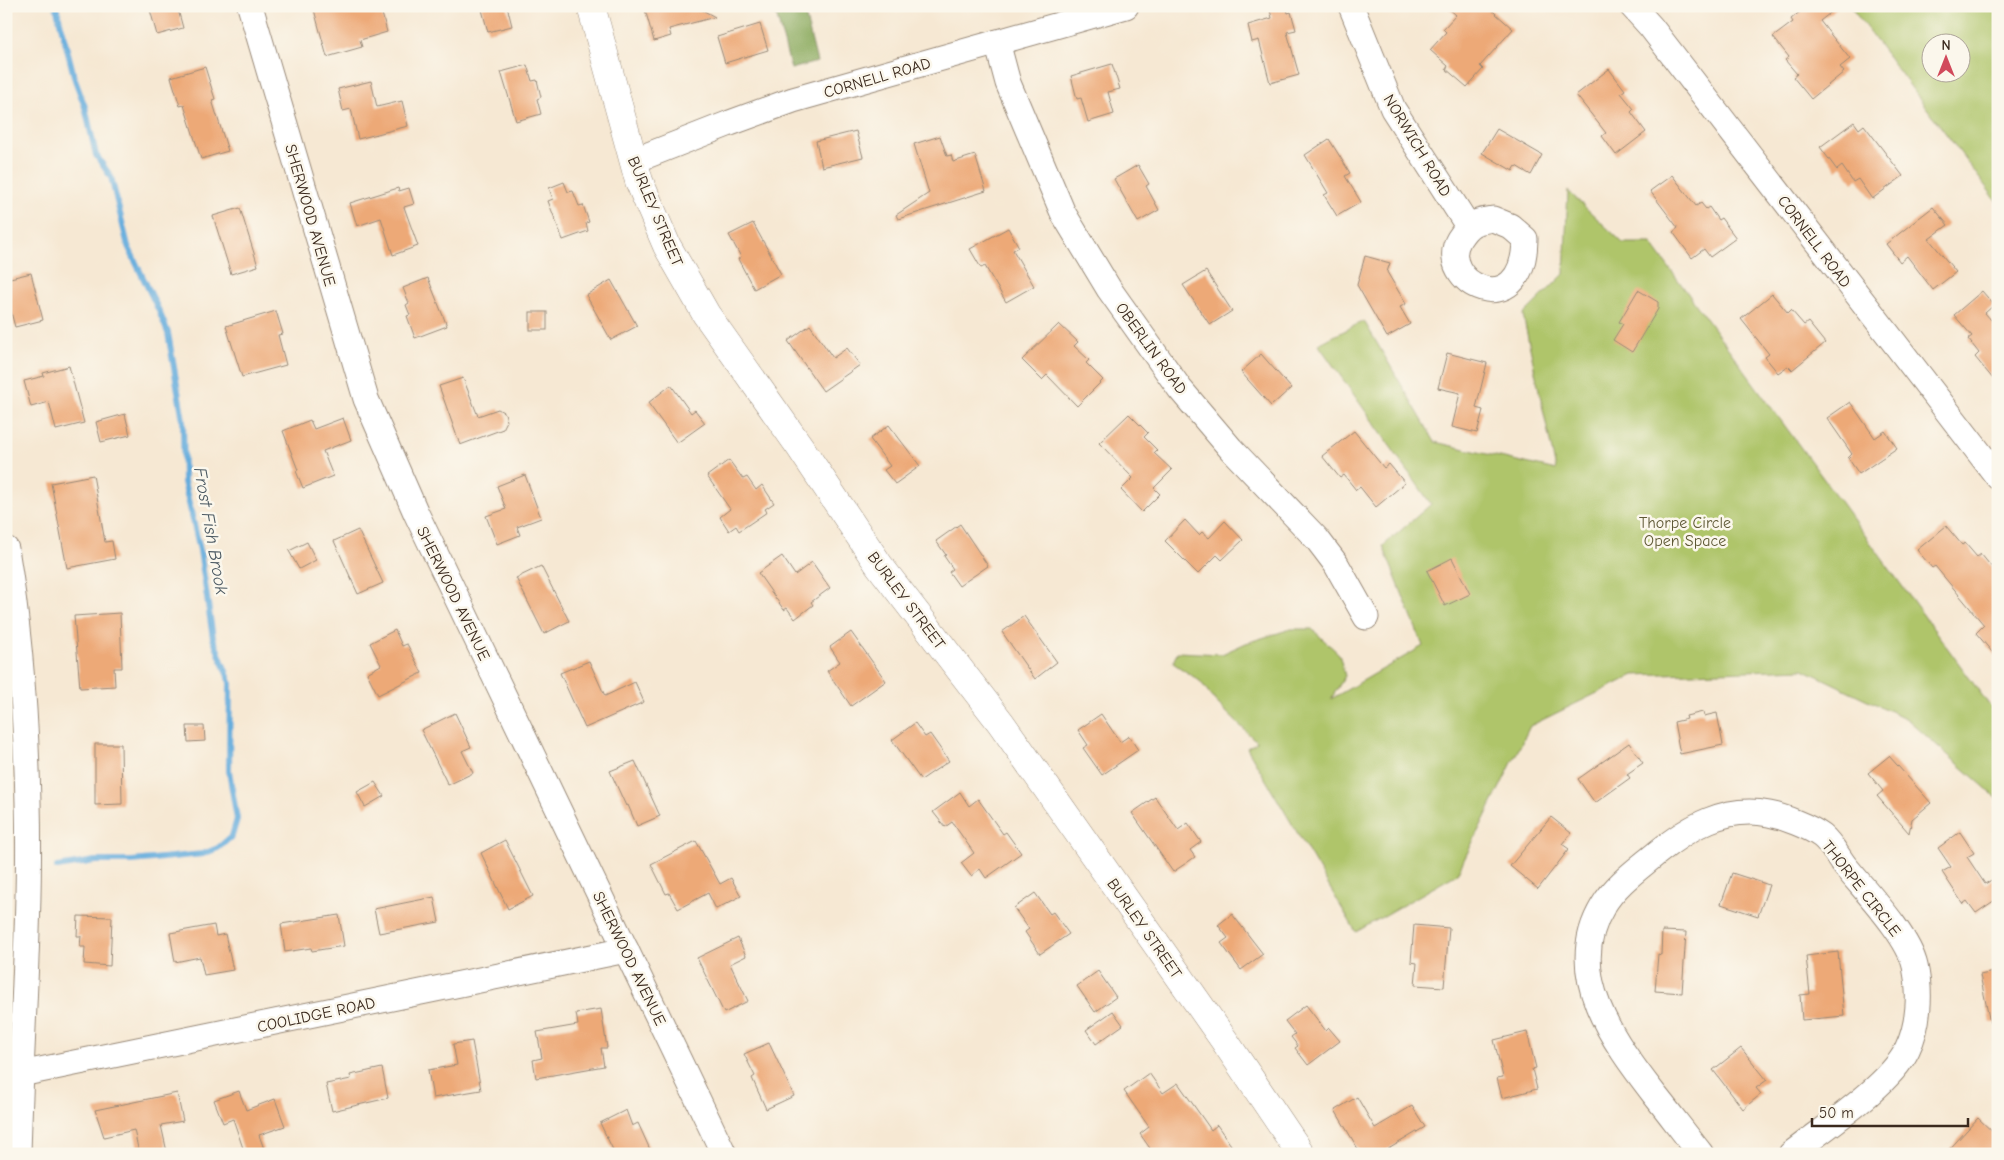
<svg xmlns="http://www.w3.org/2000/svg" width="2004" height="1160" font-family="'Comic Neue',sans-serif">
  <rect width="100%" height="100%" fill="#fbf7ec"/>
  <filter id="ink" filterUnits="userSpaceOnUse"><feTurbulence type="fractalNoise" baseFrequency=".02" numOctaves="2"/><feDisplacementMap in="SourceGraphic" scale="10" xChannelSelector="R" yChannelSelector="G"/><feConvolveMatrix kernelMatrix="1 2 1 2 8 2 1 2 1" color-interpolation-filters="sRGB"/></filter>
  <filter id="wash" filterUnits="userSpaceOnUse"><feTurbulence type="fractalNoise" baseFrequency=".0096" numOctaves="4" result="noise"/><feDisplacementMap in="SourceGraphic" scale="20" xChannelSelector="R" yChannelSelector="G"/><feGaussianBlur stdDeviation="1.12" result="paint"/><feColorMatrix in="noise" values="0 0 0 0 0 0 0 0 0 0 0 0 0 0 0 0 0 1.4 0 .05"/><feComposite in="paint" operator="in"/></filter>
  <g filter="url(#wash)">
    <rect width="100%" height="100%" fill="#f6e8d3"/>
    <g fill="#afc56a" stroke="#757844" fill-rule="evenodd">
      <path d="M1850,6H1998V203ZM1932,42H1962V72H1932Z"/>
      <polygon points="1568,191 1623,243 1651,243 1998,717 1998,799 1907,719 1803,669 1634,675 1530,726 1457,874 1356,932 1247,748 1257,742 1216,702 1200,681 1173,663 1177,652 1222,654 1246,643 1291,629 1312,629 1339,654 1345,676 1331,699 1423,646 1383,546 1431,504 1318,344 1364,321 1435,442 1556,470 1523,315 1564,274"/>
    </g>
    <polygon fill="#8baa5e" stroke="#636a3e" points="774,6 803,6 817,62 791,69"/>
    <g fill="none" stroke-linecap="round" stroke-linejoin="round">
      <polyline stroke="#66addd" stroke-width="6" points="56,6 75,80 85,107 96,155 111,177 128,246 159,311 168,333 183,420 184,482 200,550 213,638 230,682 229,771 237,819 232,836 218,848 203,854 132,861 95,861 57,867"/>
    </g>
    <g id="blocks">
      <g fill="#eda977">
        <polygon points="149,6 177,6 183,28 157,35"/>
        <polygon points="313,6 380,6 387,32 360,40 362,47 327,57"/>
        <polygon points="481,6 507,6 512,26 488,32"/>
        <polygon points="644,6 695,6 715,17 669,29 671,36 654,41"/>
        <polygon points="1269,6 1286,6 1288,13 1291,12 1296,30 1287,32 1299,75 1270,83 1259,40 1252,42 1248,25 1272,18"/>
        <polygon points="1446,6 1487,6 1513,29 1480,66 1483,69 1467,87 1446,69 1448,66 1430,50 1446,32 1443,29 1456,15"/>
        <polygon points="1807,6 1839,6 1820,21 1850,59 1840,67 1844,72 1811,99 1793,77 1797,74 1785,60 1789,57 1773,37 1793,22 1791,19"/>
        <polygon points="760,24 768,50 725,63 717,37"/>
        <polygon points="1112,64 1120,89 1108,92 1114,114 1088,122 1081,98 1077,99 1071,76"/>
        <polygon points="527,65 532,81 537,80 541,97 537,99 541,114 516,121 501,72"/>
        <polygon points="205,67 215,99 212,100 228,151 201,159 184,105 180,106 171,77"/>
        <polygon points="1609,69 1625,90 1621,93 1634,109 1631,112 1646,132 1616,155 1602,136 1606,133 1576,95"/>
        <polygon points="371,81 377,107 402,101 408,126 358,139 351,109 343,111 338,89"/>
        <polygon points="1854,122 1859,129 1864,125 1903,176 1872,199 1858,179 1853,182 1842,166 1837,170 1820,147"/>
        <polygon points="1497,129 1542,155 1531,175 1516,166 1513,171 1482,153"/>
        <polygon points="856,131 863,157 822,167 816,141"/>
        <polygon points="940,136 947,156 951,155 953,162 975,155 986,191 898,219 896,215 929,193 914,144"/>
        <polygon points="1329,139 1350,173 1345,176 1361,202 1337,216 1324,195 1328,193 1305,155"/>
        <polygon points="1138,165 1149,184 1146,186 1159,210 1138,222 1114,179"/>
        <polygon points="1672,175 1696,206 1701,203 1706,209 1709,207 1718,220 1721,218 1736,238 1710,257 1704,249 1692,258 1673,232 1678,228 1650,191"/>
        <polygon points="564,182 568,192 573,191 579,206 583,205 589,222 586,223 588,231 563,240 548,201 553,199 549,188"/>
        <polygon points="398,188 399,191 409,188 414,204 404,207 418,246 393,255 381,218 357,226 350,203"/>
        <polygon points="1933,207 1948,225 1929,239 1956,272 1933,290 1907,256 1900,262 1886,244"/>
        <polygon points="240,208 258,266 231,274 213,216"/>
        <polygon points="753,223 781,274 754,289 738,259 741,257 729,235"/>
        <polygon points="1008,228 1019,247 1013,250 1034,286 1006,302 985,266 981,268 970,249"/>
        <polygon points="1365,256 1390,263 1387,272 1406,304 1400,307 1410,324 1387,337 1357,285"/>
        <polygon points="1206,271 1232,311 1210,325 1183,285"/>
        <polygon points="31,273 43,320 15,327 6,293 6,279"/>
        <polygon points="428,278 447,326 415,338 407,316 410,315 406,305 409,303 403,288"/>
        <polygon points="611,280 637,326 611,340 586,295"/>
        <polygon points="1638,290 1658,302 1658,309 1632,352 1613,340 1623,324 1619,322"/>
        <polygon points="1982,291 1994,305 1985,313 1998,328 1998,385 1975,357 1979,353 1968,339 1972,336 1954,315"/>
        <polygon points="1772,294 1788,313 1791,310 1804,325 1808,322 1825,343 1792,370 1788,366 1778,373 1765,357 1769,354 1741,319"/>
        <polygon points="276,311 283,334 278,335 286,365 242,377 226,326"/>
        <rect x="530" y="312" width="17" height="18"/>
        <polygon points="1059,324 1078,342 1074,346 1089,360 1086,363 1103,380 1077,406 1047,375 1042,380 1022,360"/>
        <polygon points="810,325 833,358 847,348 860,365 823,391 788,341"/>
        <polygon points="1447,353 1487,363 1476,408 1483,410 1477,433 1452,427 1460,393 1438,388"/>
        <polygon points="1261,354 1291,388 1271,406 1241,372"/>
        <polygon points="69,366 84,423 56,430 49,402 31,407 24,381 44,376 43,373"/>
        <polygon points="463,378 478,416 498,409 505,413 507,421 503,429 460,445 439,386"/>
        <polygon points="671,385 691,413 695,410 705,423 677,443 648,403"/>
        <polygon points="1850,402 1875,438 1885,431 1897,448 1859,474 1848,458 1852,454 1827,418"/>
        <polygon points="125,414 130,435 101,442 96,422"/>
        <polygon points="1129,414 1148,433 1144,437 1157,450 1154,453 1172,470 1154,488 1160,494 1142,512 1121,490 1133,478 1099,443"/>
        <polygon points="343,418 351,440 323,451 333,476 303,488 296,471 298,470 283,431 310,420 314,429"/>
        <polygon points="889,425 920,466 895,484 884,470 890,466 870,439"/>
        <polygon points="1354,431 1384,468 1389,464 1405,483 1376,507 1360,487 1356,490 1344,475 1340,478 1322,456"/>
        <polygon points="729,460 743,479 747,477 756,490 762,485 774,503 765,509 767,512 739,531 736,526 729,531 720,517 730,509 707,476"/>
        <polygon points="93,475 105,542 112,541 115,559 67,568 51,483"/>
        <polygon points="525,475 541,518 517,527 520,535 497,544 486,516 506,509 497,486"/>
        <polygon points="1185,520 1199,535 1202,532 1209,538 1225,521 1243,540 1222,560 1217,555 1198,574 1165,541"/>
        <polygon points="960,524 988,566 959,586 949,572 953,569 944,556 946,555 936,541"/>
        <polygon points="1946,526 1962,545 1965,543 1977,557 1981,554 1998,575 1998,659 1976,633 1984,625 1935,566 1932,568 1917,550"/>
        <polygon points="358,530 383,583 358,594 334,541"/>
        <polygon points="307,542 316,560 299,569 289,551"/>
        <polygon points="782,556 795,575 812,562 830,588 811,602 813,605 795,619 787,608 784,610 758,573"/>
        <polygon points="1452,558 1470,594 1445,606 1427,571"/>
        <polygon points="541,566 569,621 544,634 516,578"/>
        <polygon points="120,613 122,668 114,668 115,686 80,688 74,616"/>
        <polygon points="1024,616 1057,662 1035,679 1002,632"/>
        <polygon points="395,630 402,646 407,644 422,673 378,695 367,673 381,665 370,643"/>
        <polygon points="851,632 886,681 851,706 827,671 840,662 830,647"/>
        <polygon points="589,661 605,696 635,682 644,702 585,728 560,673"/>
        <polygon points="1703,712 1704,716 1717,713 1723,745 1680,754 1674,722 1687,719 1686,716"/>
        <polygon points="455,713 471,747 462,751 473,773 448,785 421,730"/>
        <polygon points="1101,714 1120,742 1129,736 1138,750 1102,775 1083,748 1088,745 1078,730"/>
        <polygon points="915,723 925,737 930,734 949,761 921,780 892,740"/>
        <polygon points="187,726 204,726 205,741 188,742"/>
        <polygon points="1629,743 1643,763 1627,774 1630,778 1595,803 1578,779"/>
        <polygon points="95,744 121,744 122,804 95,805"/>
        <polygon points="1889,756 1931,803 1912,819 1909,833 1877,796 1883,791 1868,773"/>
        <polygon points="635,761 660,816 637,826 628,805 626,806 610,771"/>
        <polygon points="375,782 384,796 365,807 357,792"/>
        <polygon points="960,792 969,806 978,799 1003,834 1006,832 1021,853 986,878 980,869 971,876 961,863 974,853 952,822 945,827 933,812"/>
        <polygon points="1155,797 1178,830 1188,823 1201,842 1190,850 1195,857 1173,872 1132,813"/>
        <polygon points="1551,817 1571,833 1562,844 1569,849 1538,889 1510,866"/>
        <polygon points="1960,832 1974,853 1967,857 1985,884 1998,876 1998,898 1976,913 1967,901 1963,904 1942,872 1951,867 1938,848"/>
        <polygon points="505,840 533,896 508,909 481,853"/>
        <polygon points="696,841 720,884 731,878 741,896 716,909 708,893 678,909 669,893 666,894 651,864"/>
        <polygon points="1732,873 1769,885 1758,916 1721,904"/>
        <polygon points="1035,893 1050,914 1053,912 1069,934 1040,954 1025,932 1029,929 1014,908"/>
        <polygon points="434,897 439,922 379,933 374,909"/>
        <polygon points="1232,914 1263,954 1241,970 1221,943 1228,938 1218,925"/>
        <polygon points="339,915 344,946 312,951 311,948 285,952 281,924"/>
        <polygon points="78,916 112,917 110,966 84,964 85,947 80,947 81,936 77,936"/>
        <polygon points="214,925 216,936 225,934 233,970 204,975 200,957 175,962 170,933"/>
        <polygon points="1414,925 1449,928 1444,987 1415,985 1417,963 1411,962"/>
        <polygon points="1662,931 1686,932 1682,993 1655,991 1658,954 1661,955"/>
        <polygon points="738,938 746,956 730,964 748,1001 724,1013 697,958"/>
        <polygon points="1838,952 1844,1016 1802,1020 1800,995 1810,994 1806,956"/>
        <polygon points="1098,971 1116,997 1095,1012 1077,986"/>
        <polygon points="1998,971 1998,1023 1990,1023 1980,975"/>
        <polygon points="1306,1005 1326,1031 1329,1028 1340,1041 1308,1065 1295,1048 1298,1046 1291,1037 1295,1034 1285,1021"/>
        <polygon points="601,1009 607,1048 601,1048 604,1066 536,1078 533,1060 542,1058 537,1032 578,1025 576,1013"/>
        <polygon points="1113,1011 1123,1025 1096,1044 1086,1030"/>
        <polygon points="1527,1032 1536,1068 1532,1069 1537,1089 1502,1098 1497,1078 1503,1077 1494,1040"/>
        <polygon points="472,1041 481,1090 433,1098 428,1070 457,1065 453,1044"/>
        <polygon points="769,1043 794,1096 766,1109 752,1078 755,1076 744,1054"/>
        <polygon points="1741,1048 1767,1080 1756,1088 1761,1094 1743,1109 1713,1070"/>
        <polygon points="382,1068 388,1098 332,1111 326,1084 351,1079 350,1075"/>
        <polygon points="1149,1073 1163,1093 1178,1083 1211,1130 1217,1125 1233,1148 1223,1154 1154,1154 1140,1134 1149,1127 1124,1091"/>
        <polygon points="239,1091 246,1110 275,1099 285,1126 259,1135 264,1149 252,1154 245,1154 233,1119 223,1123 214,1100"/>
        <polygon points="177,1093 183,1121 161,1125 167,1152 139,1153 134,1130 104,1137 95,1110"/>
        <polygon points="1357,1097 1375,1128 1412,1106 1425,1127 1380,1154 1361,1154 1335,1110"/>
        <polygon points="626,1110 632,1126 638,1123 652,1154 615,1154 600,1123"/>
        <polygon points="1978,1118 1998,1137 1998,1154 1945,1154"/>
      </g>
    </g>
  </g>
  <g filter="url(#ink)">
    <use href="#blocks" fill-opacity="0" stroke="#988978" stroke-width="1"/>
    <g fill="none" stroke-linecap="round" stroke-linejoin="round">
      <g stroke="#988978" stroke-width="27">
        <g id="street">
          <polyline points="250,6 366,399 416,513 724,1154"/>
          <polyline points="1351,6 1393,109 1468,226"/>
          <polyline points="1632,6 1651,27 1998,477"/>
          <polyline points="997,42 1008,83 1063,213 1109,289 1180,389 1231,449 1317,539 1336,564 1366,617"/>
          <polyline points="633,161 730,123 793,100 1126,6"/>
          <path d="M1493,219L1510,226L1525,239C1524,328 1434,281 1459,239C1470,222 1475,222 1493,219Z"/>
          <path d="M6,549C20,632 26,717 28,802C31,919 21,1037 18,1154"/>
          <polyline points="6,1077 626,950"/>
          <path d="M1701,1154C1685,1134 1670,1114 1654,1094C1614,1042 1562,973 1603,906C1616,884 1638,869 1657,853C1689,827 1726,805 1769,814C1784,817 1810,827 1822,836C1831,843 1838,857 1845,866C1866,892 1908,935 1915,966C1921,992 1919,1026 1907,1050C1889,1086 1824,1128 1791,1154"/>
        </g>
      </g>
      <g stroke="#988978" stroke-width="29">
        <polyline id="secondary" points="591,6 639,181 667,246 706,314 800,447 879,565 1001,723 1224,1040 1301,1154"/>
      </g>
      <use href="#street" stroke="#fff" stroke-width="25"/>
      <use href="#secondary" stroke="#fff" stroke-width="28"/>
    </g>
  </g>
  <g text-anchor="middle" stroke-width="5" stroke-linejoin="round" paint-order="stroke">
    <g font-size="16" fill="#3b2a1e" stroke="#fbf7ec">
      <text transform="translate(877 77) rotate(-16)" y="6">CORNELL ROAD</text>
      <text transform="translate(1418 145) rotate(59)" y="6">NORWICH ROAD</text>
      <text transform="translate(656 211) rotate(67)" y="6">BURLEY STREET</text>
      <text transform="translate(311 215) rotate(74)" y="6">SHERWOOD AVENUE</text>
      <text transform="translate(1815 241) rotate(53)" y="6">CORNELL ROAD</text>
      <text transform="translate(1152 348) rotate(54)" y="6">OBERLIN ROAD</text>
      <text transform="translate(454 593) rotate(64)" y="6">SHERWOOD AVENUE</text>
      <text transform="translate(907 600) rotate(53)" y="6">BURLEY STREET</text>
      <text transform="translate(1862 888) rotate(52)" y="6">THORPE CIRCLE</text>
      <text transform="translate(1145 928) rotate(55)" y="6">BURLEY STREET</text>
      <text transform="translate(630 958) rotate(64)" y="6">SHERWOOD AVENUE</text>
      <text transform="translate(316 1014) rotate(-12)" y="6">COOLIDGE ROAD</text>
    </g>
    <g font-size="16" fill="#5e5835" stroke="#fbf7ec">
      <text x="1685" y="528">Thorpe Circle<tspan x="1685" dy="18">Open Space</tspan></text>
    </g>
    <g font-size="18" font-style="italic" fill="#4a5861" stroke="#fbf7ec">
      <text transform="translate(211 531) rotate(80)" y="6">Frost Fish Brook</text>
    </g>
  </g>
  <rect width="2004" height="1160" fill="none" stroke="#fbf7ec" stroke-width="25"/>
  <g transform="translate(1946 58)"><circle r="24" fill="#fbf7ec" stroke="#aea59a"/>
  <path d="M0-4L9 19L0 12L-9 19Z" fill="#d1495b"/>
  <text y="-8" font-size="14" font-weight="bold" text-anchor="middle" fill="#3b2a1e">N</text>
  </g>
  <path d="M1812 1118v8h156v-8" fill="none" stroke="#3b2a1e" stroke-width="2.5"/>
  <text x="1819" y="1118" font-size="15" fill="#3b2a1e" stroke="#fbf7ec" stroke-width="4" paint-order="stroke">50 m</text>
</svg>
